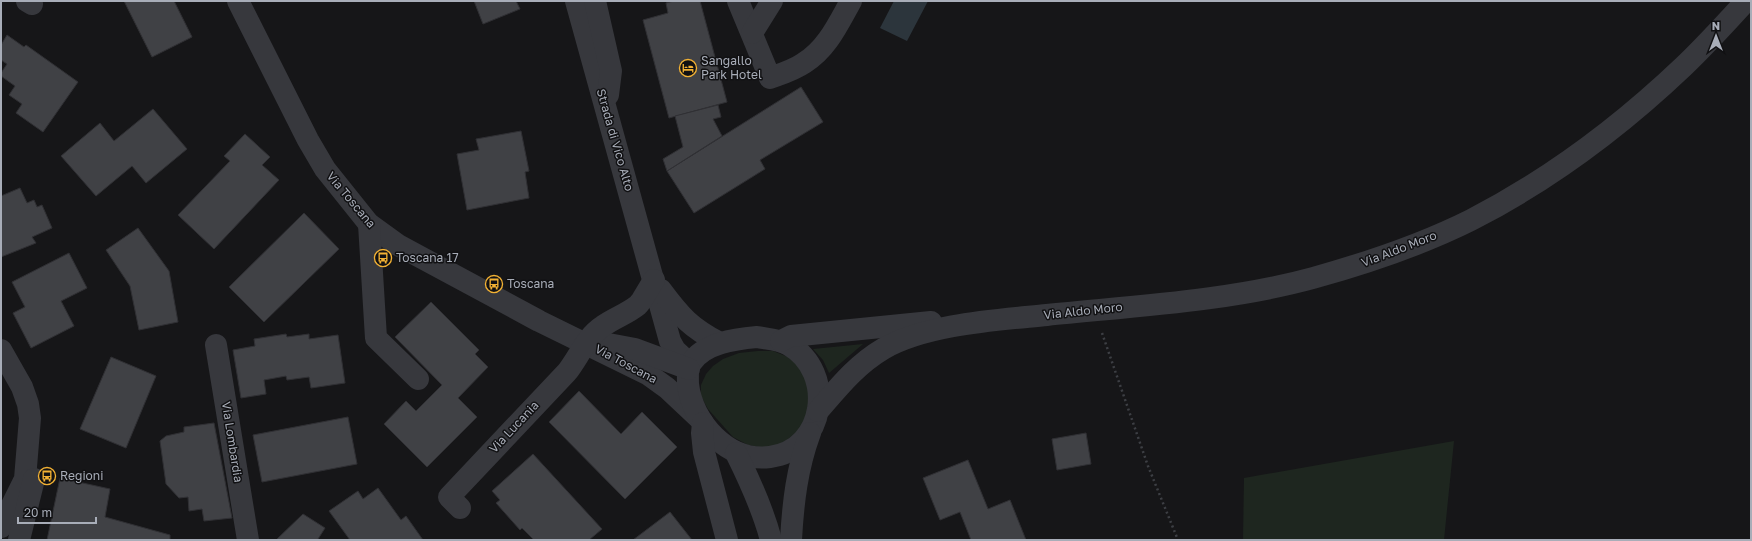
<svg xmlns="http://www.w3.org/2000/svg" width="1752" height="541" font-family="'Golos Text',sans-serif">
  <rect width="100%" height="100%" fill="#161618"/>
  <g fill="#1e261f">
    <polygon points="863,344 829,373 823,360 813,349"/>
    <polygon points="758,351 773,351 788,357 800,366 813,394 806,424 781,445 764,448 748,445 733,437 708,409 701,396 701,385 706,374 713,366 723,359 739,353"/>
    <polygon points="1454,441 1444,540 1243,540 1244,478"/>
  </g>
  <polygon fill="#2c353c" points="894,1 928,1 907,41 880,28"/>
  <g fill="#404145" stroke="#303034">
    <polygon points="124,1 174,1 192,37 152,57"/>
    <polygon points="474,1 516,1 520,9 483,24"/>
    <polygon points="674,1 700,1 727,102 669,118 643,20 668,13 666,3"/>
    <polygon points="7,35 24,47 26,45 78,82 43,132 16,113 22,104 9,95 15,86 1,76 1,73 7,64 1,60 1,45"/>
    <polygon points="801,87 823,122 760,160 765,169 694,213 667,171"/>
    <polygon points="718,105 721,117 713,119 722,136 667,171 663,159 683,147 675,116"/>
    <polygon points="153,109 187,149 146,183 132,166 96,196 61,156 100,123 114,141"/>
    <polygon points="521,131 529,171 525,172 529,198 467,210 457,154 479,150 476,139"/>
    <polygon points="245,134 270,157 262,165 279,180 214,249 178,215 230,161 224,156"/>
    <polygon points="20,188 27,203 34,200 37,207 42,205 52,228 32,237 36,243 1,257 1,196"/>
    <polygon points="304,213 339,249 264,322 229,287"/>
    <polygon points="138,228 169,271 178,322 139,330 130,286 106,250"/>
    <polygon points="69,253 87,288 61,301 74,326 31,348 13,313 25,307 12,282"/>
    <polygon points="431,302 479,350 475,354 488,367 458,398 477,417 427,467 384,424 406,401 416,411 442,385 395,337"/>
    <polygon points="286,334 287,337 309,334 309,339 338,335 345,383 311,388 309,377 287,380 286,376 264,380 266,394 241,398 233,350 255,346 254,339"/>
    <polygon points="111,357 156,376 126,448 80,429"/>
    <polygon points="579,391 621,434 642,412 677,447 625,499 549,422"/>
    <polygon points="348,417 357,464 262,482 253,435"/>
    <polygon points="214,423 232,518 204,521 202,509 189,511 188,497 179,498 166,484 160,441 166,436 184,432 184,427"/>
    <polygon points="1086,433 1091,464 1057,470 1052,439"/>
    <polygon points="533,454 602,529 589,540 534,540 522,528 520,530 496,503 500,500 492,491"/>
    <polygon points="968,460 988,509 1010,500 1026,540 971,540 960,512 940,520 923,478"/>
    <polygon points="60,478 110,489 105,517 170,535 170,540 47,540"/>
    <polygon points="378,488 401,520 406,516 423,540 350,540 329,511 358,491 363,499"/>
    <polygon points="670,512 692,540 633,540"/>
    <polygon points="303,514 325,528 318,539 319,540 276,540"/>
  </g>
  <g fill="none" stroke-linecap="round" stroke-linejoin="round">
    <polyline stroke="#3d3f44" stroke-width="2.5" stroke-dasharray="2 3" stroke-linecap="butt" points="1102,333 1148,466 1178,540"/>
    <g stroke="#37383d" stroke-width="22">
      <polyline points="27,1 32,4"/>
      <polyline points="238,1 308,140 325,169 369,224 398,245 539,321 649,375 667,388 700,419"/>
      <polyline points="576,1 670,341 675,350 690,364"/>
      <polyline points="595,1 611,71 608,95"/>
      <path d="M738,1L770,78C781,74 794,70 804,63C827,49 838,24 851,1"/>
      <polyline points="752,33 772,1"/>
      <polyline points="369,224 376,338 418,379"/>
      <path d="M661,290C681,317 691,328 720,343"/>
      <path d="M757,337C767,339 779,339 789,345C836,372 826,450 770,457C728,463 692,422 688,384C688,377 687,368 691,363C704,343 735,339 757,337Z"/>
      <polyline points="781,341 791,336 931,322"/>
      <polyline points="603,343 635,349 689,369"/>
      <polyline points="216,345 248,540"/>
      <polyline points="1,350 22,387 28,404 30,418 25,479 1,527"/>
      <path d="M818,411C838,388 856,365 883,349C926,324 998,320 1047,315C1134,306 1229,301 1313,278C1367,263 1421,245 1471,220C1549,180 1621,126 1684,66C1706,45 1726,23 1746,1"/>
      <polyline points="703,423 702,433 704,452 727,540"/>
      <path d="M736,453C750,481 763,510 771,540"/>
      <path d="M460,508L449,497L567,372C579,357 586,337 603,326C614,318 627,314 638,305L642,300L654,280"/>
      <polyline points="19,540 34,479"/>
      <path d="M791,540C793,503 797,468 810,433"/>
    </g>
  </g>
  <defs>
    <g id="hotel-ring" transform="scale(0.9)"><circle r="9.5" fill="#111113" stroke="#f2b134" stroke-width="1.5"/><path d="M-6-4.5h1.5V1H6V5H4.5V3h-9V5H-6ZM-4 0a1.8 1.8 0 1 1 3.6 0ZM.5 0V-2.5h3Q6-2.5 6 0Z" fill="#f2b134"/></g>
    <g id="bus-ring" transform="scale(0.9)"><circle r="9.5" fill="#111113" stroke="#f2b134" stroke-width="1.5"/><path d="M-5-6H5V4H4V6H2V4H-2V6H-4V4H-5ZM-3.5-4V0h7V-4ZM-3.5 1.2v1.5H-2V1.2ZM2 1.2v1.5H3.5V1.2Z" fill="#f2b134"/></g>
  </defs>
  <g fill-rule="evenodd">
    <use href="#hotel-ring" x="688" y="68"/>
    <use href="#bus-ring" x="383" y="258"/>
    <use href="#bus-ring" x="494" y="284"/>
    <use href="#bus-ring" x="47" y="476"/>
  </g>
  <g text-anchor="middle" stroke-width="3" stroke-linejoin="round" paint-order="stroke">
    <g font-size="12" fill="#a8adb8" stroke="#111113" text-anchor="start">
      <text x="701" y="65">Sangallo<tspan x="701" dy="14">Park Hotel</tspan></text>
      <text x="396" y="262">Toscana 17</text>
      <text x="507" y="288">Toscana</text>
      <text x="60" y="480">Regioni</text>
    </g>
    <g font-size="12" fill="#a8adb8" stroke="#111113">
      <text transform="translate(615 140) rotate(74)" y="4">Strada di Vico Alto</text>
      <text transform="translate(351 200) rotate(50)" y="4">Via Toscana</text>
      <text transform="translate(1399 249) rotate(-21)" y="4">Via Aldo Moro</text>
      <text transform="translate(1083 311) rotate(-6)" y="4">Via Aldo Moro</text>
      <text transform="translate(626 364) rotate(28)" y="4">Via Toscana</text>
      <text transform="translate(514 427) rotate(-47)" y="4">Via Lucania</text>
      <text transform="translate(232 442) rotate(81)" y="4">Via Lombardia</text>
    </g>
  </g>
  <rect width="1752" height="541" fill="none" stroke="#a8adb8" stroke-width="4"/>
  <g transform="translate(1716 36)" stroke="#111113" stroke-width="3" paint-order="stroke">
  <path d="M0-3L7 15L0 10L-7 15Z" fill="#a8adb8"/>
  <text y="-6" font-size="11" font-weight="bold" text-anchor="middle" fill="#a8adb8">N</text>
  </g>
  <path d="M18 517v6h78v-6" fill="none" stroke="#a8adb8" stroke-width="2"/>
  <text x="24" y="517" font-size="12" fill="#a8adb8" stroke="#111113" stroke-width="3" paint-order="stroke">20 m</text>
</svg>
